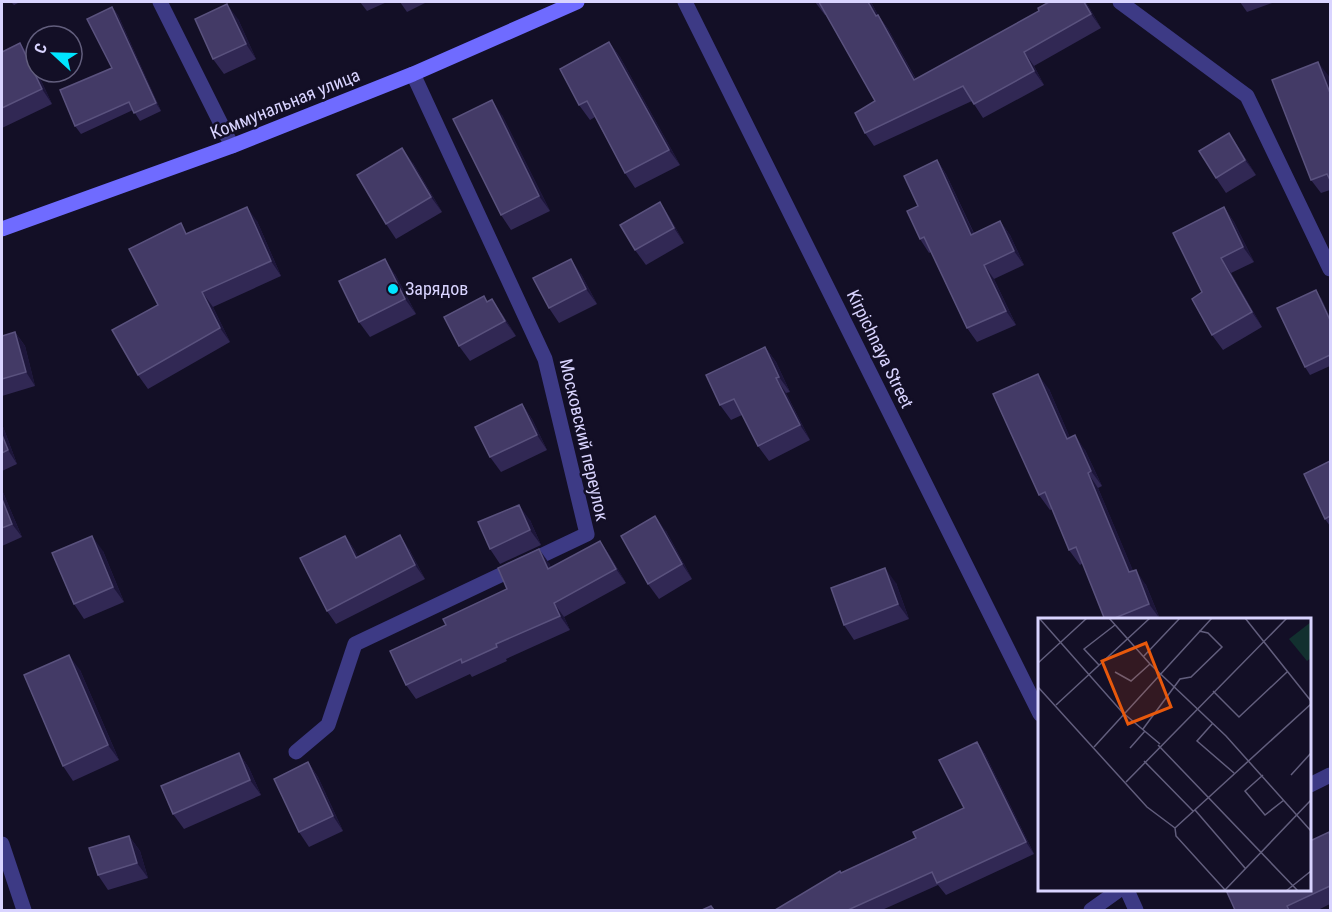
<svg xmlns="http://www.w3.org/2000/svg" width="1332" height="912" font-family="'Roboto Condensed',sans-serif">
  <rect width="100%" height="100%" fill="#130f26"/>
  <g fill="none" stroke-linecap="round" stroke-linejoin="round">
    <g stroke="#3d3a85" stroke-width="15">
      <polyline points="160,2 232,146"/>
      <polyline points="685,2 1040,714"/>
      <polyline points="1120,2 1247,96 1330,269"/>
      <polyline points="296,752 328,725 355,644 587,534 545,359 413,74"/>
      <polyline points="1310,785 1330,775"/>
      <polyline points="2,844 24,910"/>
      <polyline points="1127,890 1136,910"/>
      <polyline points="1091,910 1119,890"/>
    </g>
    <polyline stroke="#6f6bff" stroke-width="15" points="2,229 232,146 413,74 577,2"/>
  </g>
  <g fill="#312854">
    <polygon points="11,2 20,2 14,5"/>
    <polygon points="360,2 387,2 367,11"/>
    <polygon points="400,2 427,2 407,12"/>
    <polygon points="815,2 871,2 878,15 888,29 916,79 1039,11 1049,2 1086,2 1101,28 1034,66 1044,85 983,118 972,101 874,146 865,133 875,101 826,15 825,15"/>
    <polygon points="1240,2 1275,2 1247,12"/>
    <polygon points="112,7 118,15 161,111 140,121 133,110 81,134 75,126 112,68"/>
    <polygon points="238,19 256,59 224,74 213,59"/>
    <polygon points="609,42 620,57 680,165 635,188 625,173 595,117 590,120 579,105"/>
    <polygon points="2,52 31,58 36,69 36,72 37,72 52,104 2,128"/>
    <polygon points="1328,75 1330,82 1330,190 1321,193 1311,180"/>
    <polygon points="502,115 550,211 511,230 501,215"/>
    <polygon points="1229,133 1256,175 1226,193 1216,178"/>
    <polygon points="937,160 946,174 974,233 1000,221 1010,235 1024,265 994,279 1016,325 977,342 967,328 931,252 929,253 920,239 918,206"/>
    <polygon points="413,163 442,212 396,239 386,224"/>
    <polygon points="660,202 670,218 684,243 646,265 635,250"/>
    <polygon points="1224,207 1234,222 1254,262 1231,273 1262,327 1223,350 1212,335 1202,292"/>
    <polygon points="257,221 281,276 213,307 230,342 148,389 138,375 158,305 188,233"/>
    <polygon points="395,274 416,314 370,337 359,322"/>
    <polygon points="581,274 597,304 559,323 549,308"/>
    <polygon points="1321,298 1330,317 1330,366 1310,375 1305,367"/>
    <polygon points="487,301 502,314 516,336 470,361 459,346"/>
    <polygon points="15,332 25,346 35,386 2,396 2,336"/>
    <polygon points="765,347 776,362 790,392 786,393 810,440 769,461 758,446 742,415 731,420 720,405"/>
    <polygon points="1049,389 1070,438 1085,450 1102,486 1098,488 1133,571 1146,585 1160,619 1105,620 1083,563 1080,565 1069,550 1052,509 1050,510 1039,495"/>
    <polygon points="522,404 532,419 547,450 501,472 490,457"/>
    <polygon points="2,424 17,464 2,471"/>
    <polygon points="1330,461 1330,526 1325,519"/>
    <polygon points="2,490 22,537 2,546"/>
    <polygon points="530,520 541,545 500,564 490,549"/>
    <polygon points="666,531 692,579 659,599 648,584"/>
    <polygon points="345,536 354,549 358,557 409,549 425,579 336,624 327,611"/>
    <polygon points="600,541 610,556 626,583 564,617 570,630 506,659 507,661 472,677 470,674 416,699 406,685 446,625 507,589 549,563 551,568"/>
    <polygon points="103,551 124,602 84,619 74,604"/>
    <polygon points="896,583 909,619 854,640 844,625"/>
    <polygon points="80,670 119,760 73,781 63,766"/>
    <polygon points="977,742 985,754 1034,854 946,895 938,885 882,910 775,910 841,873 916,838 964,808"/>
    <polygon points="239,753 249,768 261,795 184,829 173,814"/>
    <polygon points="308,762 318,777 343,831 309,847 299,832"/>
    <polygon points="1330,835 1330,904 1318,910 1235,910"/>
    <polygon points="129,836 140,851 148,878 108,890 98,875"/>
  </g>
  <g fill="#1d163a">
    <polygon points="868,2 871,2 886,30 876,16"/>
    <polygon points="1084,2 1086,2 1101,28 1091,14"/>
    <polygon points="227,4 238,19 256,59 246,44"/>
    <polygon points="112,7 118,15 161,111 156,103"/>
    <polygon points="878,15 888,29 924,94 914,80"/>
    <polygon points="609,42 620,57 680,165 669,150"/>
    <polygon points="20,43 31,58 36,69 36,72 37,72 52,104 42,89"/>
    <polygon points="1024,52 1034,66 1044,85 1034,71"/>
    <polygon points="1318,62 1328,75 1330,82 1330,93"/>
    <polygon points="492,100 502,115 550,211 539,196"/>
    <polygon points="1229,133 1239,148 1256,175 1245,160"/>
    <polygon points="402,148 413,163 442,212 431,197"/>
    <polygon points="937,160 946,174 981,249 971,235"/>
    <polygon points="660,202 670,218 684,243 674,228"/>
    <polygon points="247,207 257,221 281,276 271,261"/>
    <polygon points="1224,207 1234,222 1254,262 1243,247"/>
    <polygon points="1000,221 1010,235 1024,265 1014,251"/>
    <polygon points="1221,258 1231,273 1262,327 1252,312"/>
    <polygon points="385,259 395,274 416,314 405,299"/>
    <polygon points="571,259 581,274 597,304 586,289"/>
    <polygon points="984,265 994,279 1016,325 1006,311"/>
    <polygon points="1316,290 1321,298 1330,317 1330,320"/>
    <polygon points="202,292 213,307 230,342 220,328"/>
    <polygon points="492,299 502,314 516,336 505,321"/>
    <polygon points="15,332 25,346 35,386 26,372"/>
    <polygon points="765,347 776,362 790,392 779,377"/>
    <polygon points="1038,374 1049,389 1077,454 1067,439"/>
    <polygon points="776,378 786,393 810,440 800,425"/>
    <polygon points="522,404 532,419 547,450 537,435"/>
    <polygon points="2,424 17,464 8,450 2,435"/>
    <polygon points="1075,435 1085,450 1102,486 1091,471"/>
    <polygon points="1088,473 1098,488 1140,587 1129,572"/>
    <polygon points="2,490 22,537 12,524 2,499"/>
    <polygon points="519,505 530,520 541,545 530,530"/>
    <polygon points="655,516 666,531 692,579 682,564"/>
    <polygon points="400,535 409,549 425,579 415,565"/>
    <polygon points="92,536 103,551 124,602 113,587"/>
    <polygon points="345,536 354,549 366,571 356,558"/>
    <polygon points="600,541 610,556 626,583 616,569"/>
    <polygon points="539,549 549,563 557,584 548,569"/>
    <polygon points="885,568 896,583 909,619 898,604"/>
    <polygon points="1136,570 1146,585 1160,619 1149,604"/>
    <polygon points="554,603 564,617 570,630 560,616"/>
    <polygon points="69,655 80,670 119,760 108,745"/>
    <polygon points="977,742 985,754 1034,854 1026,842"/>
    <polygon points="239,753 249,768 261,795 250,780"/>
    <polygon points="308,762 318,777 343,831 333,816"/>
    <polygon points="129,836 140,851 148,878 137,863"/>
  </g>
  <g fill="#433a66" stroke="#5a527e" stroke-width="1.5">
    <polygon points="819,2 868,2 876,16 878,15 914,80 1039,11 1038,8 1049,2 1084,2 1091,14 1024,52 1034,71 974,104 963,86 865,133 855,113 875,101"/>
    <polygon points="227,4 246,44 213,59 195,19"/>
    <polygon points="112,7 156,103 134,113 129,102 75,126 60,90 112,68 87,19"/>
    <polygon points="609,42 669,150 625,173 587,101 579,105 560,69"/>
    <polygon points="20,43 42,89 2,108 2,52"/>
    <polygon points="1318,62 1330,93 1330,180 1327,174 1311,180 1272,80"/>
    <polygon points="492,100 539,196 501,215 453,119"/>
    <polygon points="1229,133 1245,160 1216,178 1199,151"/>
    <polygon points="402,148 431,197 386,224 357,175"/>
    <polygon points="937,160 971,235 1000,221 1014,251 984,265 1006,311 967,328 924,237 920,239 907,211 918,206 904,176"/>
    <polygon points="660,202 674,228 635,250 620,225"/>
    <polygon points="247,207 271,261 202,292 220,328 138,375 112,330 158,305 129,249 181,223 186,234"/>
    <polygon points="1224,207 1243,247 1221,258 1252,312 1212,335 1192,299 1202,292 1173,233"/>
    <polygon points="385,259 405,299 359,322 339,281"/>
    <polygon points="571,259 586,289 549,308 533,278"/>
    <polygon points="1316,290 1330,320 1330,355 1305,367 1277,308"/>
    <polygon points="484,296 487,302 492,299 505,321 459,346 444,317"/>
    <polygon points="15,332 26,372 2,379 2,336"/>
    <polygon points="765,347 779,377 776,378 800,425 758,446 734,399 720,405 706,375"/>
    <polygon points="1038,374 1067,439 1075,435 1091,471 1088,473 1129,572 1136,570 1149,604 1110,620 1105,620 1076,547 1069,550 1045,492 1039,495 993,394"/>
    <polygon points="522,404 537,435 490,457 475,427"/>
    <polygon points="2,435 8,450 2,453"/>
    <polygon points="1330,461 1330,516 1325,519 1304,474"/>
    <polygon points="2,499 12,524 2,528"/>
    <polygon points="519,505 530,530 490,549 478,522"/>
    <polygon points="655,516 682,564 648,584 621,536"/>
    <polygon points="400,535 415,565 327,611 300,558 345,536 356,558"/>
    <polygon points="92,536 113,587 74,604 52,553"/>
    <polygon points="600,541 616,569 554,603 560,616 496,644 497,647 462,663 461,659 406,685 390,651 446,625 443,619 507,589 498,568 539,549 548,569"/>
    <polygon points="885,568 898,604 844,625 831,588"/>
    <polygon points="69,655 108,745 63,766 24,675"/>
    <polygon points="977,742 1026,842 937,883 932,872 848,910 775,910 840,871 841,873 916,838 913,832 964,808 939,760"/>
    <polygon points="239,753 250,780 173,814 161,786"/>
    <polygon points="308,762 333,816 299,832 274,779"/>
    <polygon points="1329,832 1330,836 1330,886 1287,906 1289,910 1235,910 1226,890 1310,890 1310,841"/>
    <polygon points="129,836 137,863 98,875 89,848"/>
    <polygon points="711,906 714,910 702,910"/>
  </g>
  <circle fill="#00e5ff" stroke="#130f26" stroke-width="2" cx="393" cy="289" r="6"/>
  <g text-anchor="middle" stroke-width="5" stroke-linejoin="round" paint-order="stroke">
    <g font-size="18" fill="#d9d4ff" stroke="#130f26">
      <text transform="translate(285 104) rotate(-22)" y="6">Коммунальная улица</text>
      <text transform="translate(880 349) rotate(64)" y="6">Kirpichnaya Street</text>
      <text transform="translate(584 440) rotate(77)" y="6">Московский переулок</text>
    </g>
    <g font-size="18" fill="#d9d4ff" stroke="#130f26" text-anchor="start">
      <text x="405" y="295">Зарядов</text>
    </g>
  </g>
  <g transform="translate(1038 618)">
    <rect width="273" height="273" fill="#130f26"/>
    <path d="M273,4V40L269,43L251,21Z" fill="#12302f"/>
    <path fill="none" stroke="#625e7d" stroke-width="1.5" d="M1,0L84,94L122,126M71,0L112,46L188,118L273,213M207,0L273,83M105,39L142,0M0,45L49,0M61,47L46,31L77,7M77,54L93,63L112,46M0,69L109,189L137,210M175,73L201,99L249,54M18,87L112,0M175,105L159,123L196,155M105,111L142,61L153,59L184,29L170,15L161,13M120,127L260,273M56,129L174,0M92,130L107,113M106,143L155,193M225,157L207,173L227,197L246,182M253,157L273,135M88,164L249,0M157,192L207,250M137,210L273,86M137,210L138,218L188,273M187,272L273,182M248,273L273,253"/>
    <path fill="#e8590c" fill-opacity="0.15" stroke="#e8590c" stroke-width="3" d="M108,25L133,89L90,106L64,43Z"/>
    <rect width="273" height="273" fill="none" stroke="#d9d4ff" stroke-width="3"/>
  </g>
  <rect width="1332" height="912" fill="none" stroke="#d9d4ff" stroke-width="6"/>
  <g transform="translate(54 54) rotate(292)"><circle r="28" fill="#130f26" stroke="#625e7d" stroke-width="1.5"/>
  <path d="M0-4.5L10 22L0 15L-10 22Z" fill="#00e5ff"/>
  <text y="-9" font-size="16" font-weight="bold" text-anchor="middle" fill="#d9d4ff">С</text>
  </g>
</svg>
